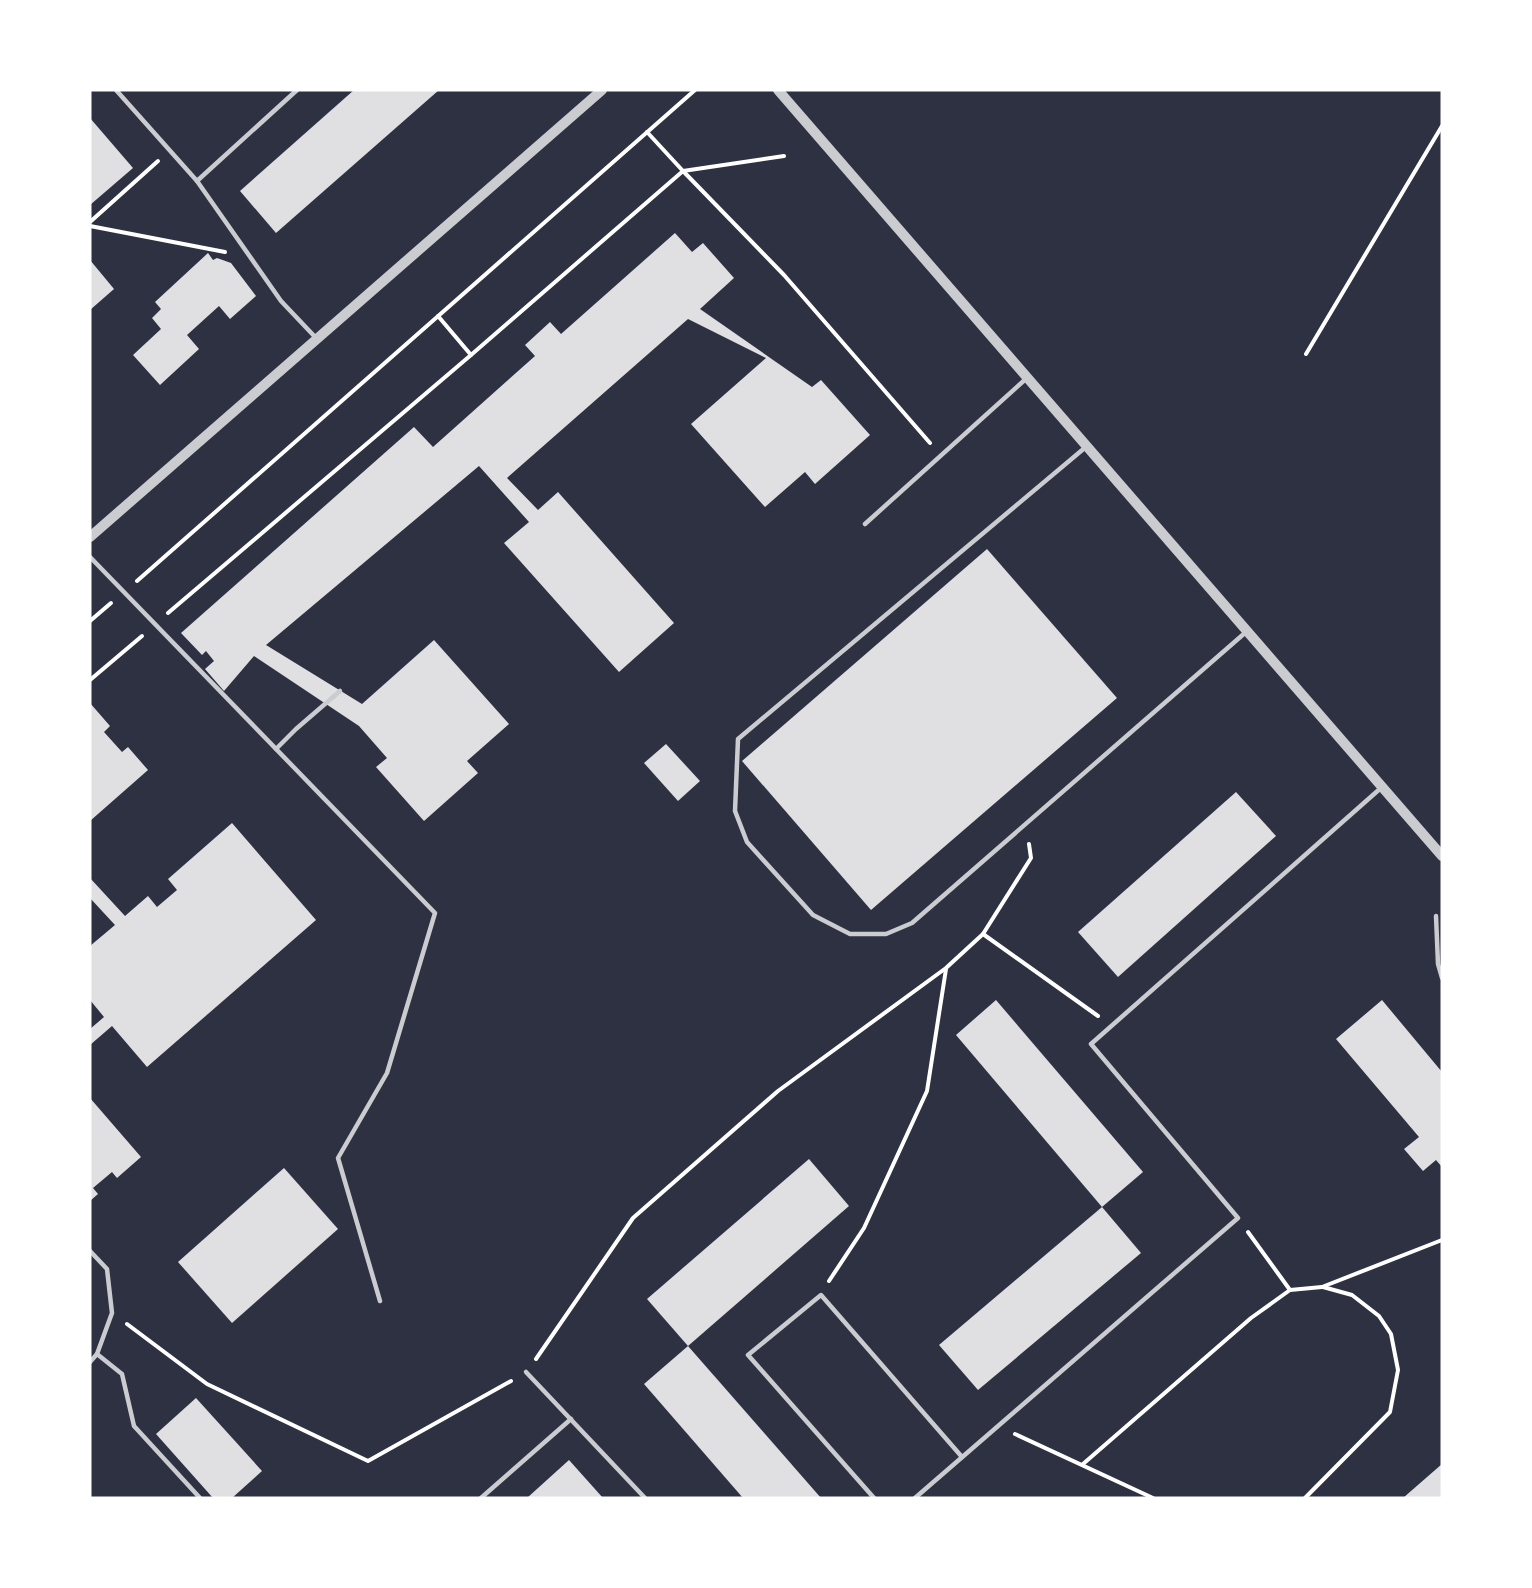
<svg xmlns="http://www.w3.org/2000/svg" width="1532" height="1588" font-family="Literata,serif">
  <rect width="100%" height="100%" fill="#2d3142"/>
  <g fill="#e0e0e3">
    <polygon points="354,90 439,90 276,233 240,191"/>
    <polygon points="90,118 133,168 90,205"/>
    <polygon points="675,233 692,252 703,243 734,278 700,309 812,387 821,380 870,435 815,484 805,472 765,507 691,424 766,358 688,319 507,478 538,510 558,492 674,623 619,672 504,543 529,522 479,466 266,645 362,704 434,640 509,724 467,761 478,773 424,821 376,767 387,758 359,726 254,656 224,691 205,669 214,661 206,651 202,655 181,633 414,427 433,447 535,356 525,345 550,322 561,334"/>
    <polygon points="208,253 213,260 217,258 231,263 256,296 230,319 219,306 187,335 199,349 160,385 133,355 161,329 152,318 161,309 155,302"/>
    <polygon points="90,260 114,289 90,310"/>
    <polygon points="987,549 1117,698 871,910 742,761"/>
    <polygon points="90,703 110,726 104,732 122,752 128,747 148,770 90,821"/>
    <polygon points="666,744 700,781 678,801 644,763"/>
    <polygon points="1236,792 1276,836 1118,977 1078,932"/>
    <polygon points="232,823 316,920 147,1067 112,1026 90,1045 90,1029 104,1017 90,1000 90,946 115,925 90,898 90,878 125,916 148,896 157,907 177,890 168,879"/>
    <polygon points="996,1000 1143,1172 1102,1207 956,1035"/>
    <polygon points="1382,1000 1442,1072 1442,1167 1436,1160 1423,1171 1404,1149 1419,1137 1336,1039"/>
    <polygon points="90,1098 141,1157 117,1178 112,1172 93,1188 98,1194 90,1201"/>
    <polygon points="809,1159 849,1206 688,1346 647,1299"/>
    <polygon points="284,1168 338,1229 232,1323 178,1262"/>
    <polygon points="1102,1207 1141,1253 978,1390 939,1345"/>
    <polygon points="688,1346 821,1498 743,1498 644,1384"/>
    <polygon points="196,1398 262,1471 232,1498 213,1498 156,1434"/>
    <polygon points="569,1460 603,1498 527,1498"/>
    <polygon points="1442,1464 1442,1498 1403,1498"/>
  </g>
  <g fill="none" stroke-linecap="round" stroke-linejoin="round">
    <g stroke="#fff" stroke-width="4">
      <polyline points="683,171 784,275 930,443"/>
      <polyline points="683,171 784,156"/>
      <polyline points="90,222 158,161"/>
      <polyline points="90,226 225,252"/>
      <polyline points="438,316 471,355"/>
      <polyline points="1306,354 1442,126"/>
      <polyline points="137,581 695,90"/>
      <polyline points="168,613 471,355 683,171 647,132"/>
      <polyline points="90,621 111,603"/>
      <polyline points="90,680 142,636"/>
      <polyline points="983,934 1031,858 1029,844"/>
      <polyline points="1248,1232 1290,1290"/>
      <polyline points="829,1281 864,1228 927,1091 946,969"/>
      <polyline points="127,1324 207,1384 368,1461 511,1381"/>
      <polyline points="536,1359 633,1218 778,1091 946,968 983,934 1098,1016"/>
      <polyline points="1015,1434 1153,1498"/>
      <polyline points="1083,1464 1251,1318 1290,1290 1322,1287 1442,1240"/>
      <polyline points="1305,1498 1390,1412 1398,1370 1391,1334 1379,1316 1352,1295 1323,1287"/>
    </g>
    <g stroke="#caccd0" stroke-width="4.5">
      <polyline points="116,90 197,181"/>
      <polyline points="297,90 197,181 281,301 317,339"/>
      <polyline points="1087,446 738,739 735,811 747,842 813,915 850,934 886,934 912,923 1246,632"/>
      <polyline points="865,524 1028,377"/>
      <polyline points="90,557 435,913 387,1073 338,1158 380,1301"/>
      <polyline points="276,749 296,729 340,691"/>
      <polyline points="1436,916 1438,964 1442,978"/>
      <polyline points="90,1251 107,1269 112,1313 97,1354 90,1362"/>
      <polyline points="97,1354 122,1374 134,1426 200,1498"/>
      <polyline points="526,1372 645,1498"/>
      <polyline points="481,1498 571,1419"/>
      <polyline points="874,1498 748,1355 821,1295 962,1457"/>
      <polyline points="915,1498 1238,1218 1091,1044 1382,787"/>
    </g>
    <g stroke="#caccd0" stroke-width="10">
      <polyline points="778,90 1442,856"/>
      <polyline points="90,537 602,90"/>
    </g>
  </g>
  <rect width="1532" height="1588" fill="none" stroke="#ffffff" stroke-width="183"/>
</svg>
